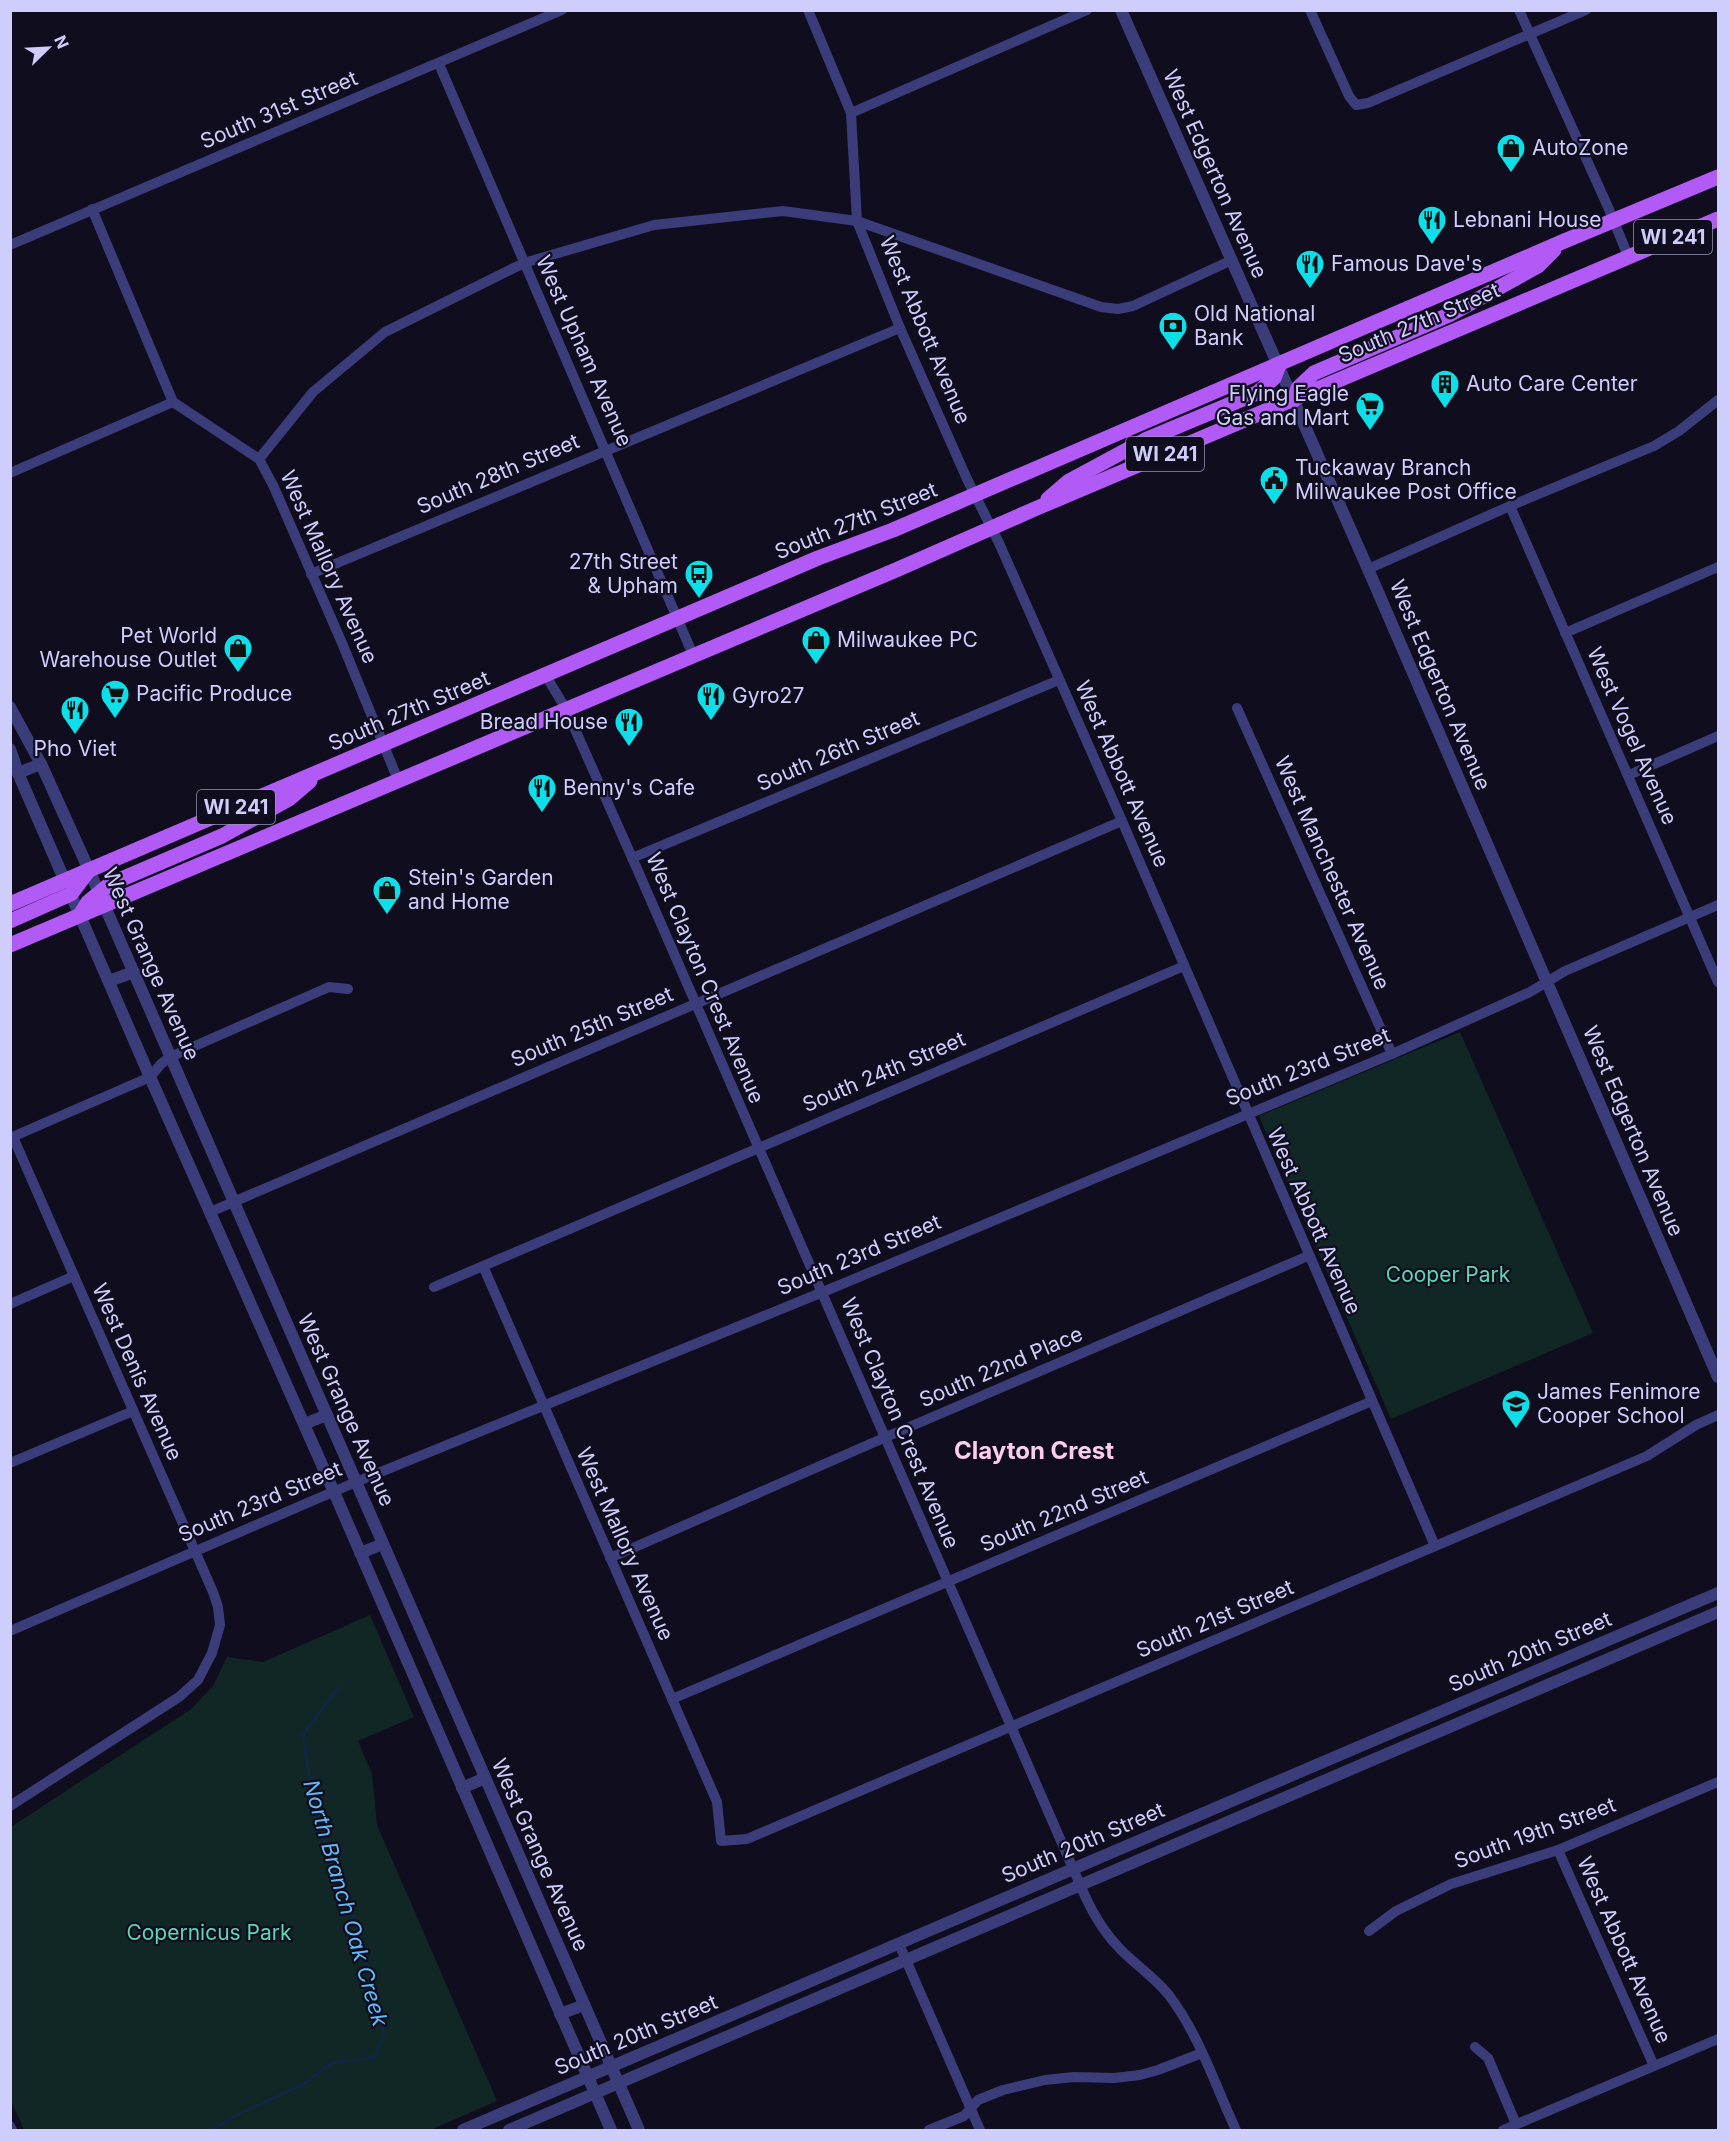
<svg xmlns="http://www.w3.org/2000/svg" width="1729" height="2141" font-family="Inter,sans-serif">
  <rect width="100%" height="100%" fill="#0f0d1e"/>
  <g fill="#112725">
    <polygon points="1460,1032 1593,1333 1391,1419 1259,1116"/>
    <polygon points="370,1615 414,1717 358,1741 372,1774 377,1825 497,2101 430,2130 24,2130 10,2099 11,1827 191,1709 213,1686 227,1657 263,1662"/>
  </g>
  <g fill="none" stroke-linecap="round" stroke-linejoin="round">
    <polyline stroke="#102743" stroke-width="3" points="213,2130 234,2116 302,2085 332,2063 375,2057 384,2035 356,1923 327,1853 311,1789 303,1734 339,1687"/>
    <g stroke="#3b3c7a" stroke-width="10">
      <polyline points="808,10 851,113 857,221 900,328 967,479 999,543 1122,821 1435,1546"/>
      <polyline points="1310,10 1349,96 1356,105 1368,103 1586,10"/>
      <polyline points="1519,10 1608,207 1628,256"/>
      <polyline points="439,64 693,655"/>
      <polyline points="851,113 1087,10"/>
      <polyline points="92,209 173,402 259,459 273,485 342,643 398,780"/>
      <polyline points="10,245 562,10"/>
      <polyline points="259,459 313,392 385,332 524,263 654,225 783,211 857,221 1101,307 1118,309 1133,306 1232,260"/>
      <polyline points="10,473 173,402"/>
      <polyline points="1510,506 1718,982"/>
      <polyline points="1368,569 1510,506 1654,446 1679,431 1718,400"/>
      <polyline points="311,574 900,328"/>
      <polyline points="1565,633 1718,567"/>
      <path d="M546,676L566,709L638,871L1085,1896C1094,1916 1105,1934 1121,1950C1136,1965 1154,1977 1168,1994C1199,2034 1215,2085 1236,2130"/>
      <polyline points="1237,708 1392,1054"/>
      <polyline points="1629,775 1718,736"/>
      <polyline points="632,858 1059,680"/>
      <polyline points="10,1138 150,1077 161,1064 170,1057 329,987 348,989"/>
      <polyline points="210,1212 1122,821"/>
      <polyline points="483,1266 717,1802 721,1841 747,1839 1647,1456 1696,1425 1718,1415"/>
      <polyline points="434,1287 1184,966"/>
      <polyline points="10,1304 74,1276"/>
      <polyline points="10,1463 133,1411"/>
      <polyline points="610,1558 886,1437 1308,1256"/>
      <polyline points="10,1631 356,1482 823,1292 1392,1054 1530,992 1565,971 1718,905"/>
      <polyline points="672,1699 1372,1401"/>
      <polyline points="10,1806 179,1697 198,1680 212,1653 220,1625 218,1607 213,1592 13,1137"/>
      <polyline points="1558,1850 1654,2066"/>
      <polyline points="1369,1931 1396,1911 1451,1884 1558,1850 1718,1782"/>
      <polyline points="899,1944 980,2130"/>
      <polyline points="1475,2047 1488,2058 1516,2124"/>
      <polyline points="10,2126 12,2130"/>
      <polyline points="929,2130 964,2116 978,2100 1003,2090 1045,2080 1074,2077 1114,2078 1140,2075 1158,2070 1202,2053"/>
      <polyline points="1503,2130 1718,2039"/>
    </g>
    <g stroke="#3b3c7a" stroke-width="12">
      <polyline points="1121,10 1368,569 1718,1377"/>
      <polyline points="10,707 41,764 89,870 639,2130"/>
      <polyline points="10,749 18,773 150,1077 334,1492 611,2130"/>
      <polyline points="18,773 41,764"/>
      <polyline points="109,981 134,972"/>
      <polyline points="304,1424 327,1415"/>
      <polyline points="360,1553 383,1544"/>
      <polyline points="462,1788 485,1778"/>
      <polyline points="560,2014 584,2005"/>
      <polyline points="463,2130 1718,1593"/>
      <polyline points="509,2130 1718,1612"/>
    </g>
    <g stroke="#b25af5" stroke-width="15">
      <polyline points="1294,400 1298,388 1314,373 1451,314 1538,266 1554,250"/>
      <polyline points="1048,499 1069,481 1145,440 1257,393 1274,378 1279,365"/>
      <polyline points="10,904 818,558 893,530 1562,242 1718,177"/>
      <polyline points="80,915 88,902 110,884 222,836 289,799 310,781"/>
      <polyline points="10,921 71,894 89,870"/>
      <polyline points="10,945 896,570 1037,508 1718,219"/>
    </g>
  </g>
  <defs>
    <g id="shop-pin" transform="scale(1.5)"><path d="M0 17L-7.5 6A9.5 9.5 0 1 1 7.5 6Z" fill="#0ddee7" stroke="#0f0d1e"/><path d="M-5-2.5h2.3a2.7 3.5 0 0 1 5.4 0H5L5.5 6h-11ZM-1.5-2.5h3a1.5 2.3 0 0 0-3 0Z" fill="#111"/></g>
    <g id="restaurant-pin" transform="scale(1.5)"><path d="M0 17L-7.5 6A9.5 9.5 0 1 1 7.5 6Z" fill="#0ddee7" stroke="#0f0d1e"/><path d="M-5-6h1v4h1v-4h1v4h1v-4h1v5L-1.5 .5V6h-2V.5L-5-1ZM5-6V6H3V1.5H1.5Q1.5-4 5-6Z" fill="#111"/></g>
    <g id="bank-pin" transform="scale(1.5)"><path d="M0 17L-7.5 6A9.5 9.5 0 1 1 7.5 6Z" fill="#0ddee7" stroke="#0f0d1e"/><path d="M-6-4H6V4H-6ZM0-2.3a2.3 2.3 0 1 0 0 4.6a2.3 2.3 0 1 0 0-4.6Z" fill="#111"/></g>
    <g id="building-pin" transform="scale(1.5)"><path d="M0 17L-7.5 6A9.5 9.5 0 1 1 7.5 6Z" fill="#0ddee7" stroke="#0f0d1e"/><path d="M-4-6H4V6H1V3H-1V6H-4ZM-2.5-4.3h1.7v1.8h-1.7ZM.8-4.3h1.7v1.8H.8ZM-2.5-1h1.7V.8h-1.7ZM.8-1h1.7V.8H.8Z" fill="#111"/></g>
    <g id="supermarket-pin" transform="scale(1.5)"><path d="M0 17L-7.5 6A9.5 9.5 0 1 1 7.5 6Z" fill="#0ddee7" stroke="#0f0d1e"/><path d="M-6-5.5h2.5l.6 2H6L4.5 2H-2.5L-4.4-4H-6ZM-1.5 3.2a1.3 1.3 0 1 0 .1 0ZM3 3.2a1.3 1.3 0 1 0 .1 0Z" fill="#111"/></g>
    <g id="civic-pin" transform="scale(1.5)"><path d="M0 17L-7.5 6A9.5 9.5 0 1 1 7.5 6Z" fill="#0ddee7" stroke="#0f0d1e"/><path d="M-.6-6.5H3V-4.5H.6V-3L4-1V1h2V6H-6V1h2V-1L-.6-3ZM-1.2 2.5V6h2.4V2.5Z" fill="#111"/></g>
    <g id="bus-pin" transform="scale(1.5)"><path d="M0 17L-7.5 6A9.5 9.5 0 1 1 7.5 6Z" fill="#0ddee7" stroke="#0f0d1e"/><path d="M-5-6H5V4H4V6H2V4H-2V6H-4V4H-5ZM-3.5-4V0h7V-4ZM-3.5 1.2v1.5H-2V1.2ZM2 1.2v1.5H3.5V1.2Z" fill="#111"/></g>
    <g id="school-pin" transform="scale(1.5)"><path d="M0 17L-7.5 6A9.5 9.5 0 1 1 7.5 6Z" fill="#0ddee7" stroke="#0f0d1e"/><path d="M0-5L7-2L0 1L-7-2ZM-4 1L0 2.5L4 1V4Q0 6-4 4Z" fill="#111"/></g>
  </defs>
  <g fill-rule="evenodd">
    <use href="#shop-pin" x="1511" y="148"/>
    <use href="#restaurant-pin" x="1432" y="220"/>
    <use href="#restaurant-pin" x="1310" y="264"/>
    <use href="#bank-pin" x="1173" y="326"/>
    <use href="#building-pin" x="1445" y="384"/>
    <use href="#supermarket-pin" x="1370" y="406"/>
    <use href="#civic-pin" x="1274" y="480"/>
    <use href="#bus-pin" x="699" y="574"/>
    <use href="#shop-pin" x="816" y="640"/>
    <use href="#shop-pin" x="238" y="648"/>
    <use href="#supermarket-pin" x="115" y="694"/>
    <use href="#restaurant-pin" x="711" y="696"/>
    <use href="#restaurant-pin" x="75" y="710"/>
    <use href="#restaurant-pin" x="629" y="722"/>
    <use href="#restaurant-pin" x="542" y="788"/>
    <use href="#shop-pin" x="387" y="890"/>
    <use href="#school-pin" x="1516" y="1404"/>
  </g>
  <g text-anchor="middle" stroke-width="4.5" stroke-linejoin="round" paint-order="stroke">
    <g fill="#0f0d1e" stroke="#9593b9" stroke-width="1.5">
      <rect x="1634" y="220" width="78" height="34" rx="4.5"/>
      <rect x="1126" y="437" width="78" height="34" rx="4.5"/>
      <rect x="197" y="790" width="78" height="34" rx="4.5"/>
    </g>
    <g font-size="20" font-weight="bold" fill="#cfcdfc">
      <text x="1673" y="244">WI 241</text>
      <text x="1165" y="461">WI 241</text>
      <text x="236" y="814">WI 241</text>
    </g>
    <g font-size="21" fill="#cfcdfc" stroke="#0f0d1e">
      <text transform="translate(279 110) rotate(-23)" y="7">South 31st Street</text>
      <text transform="translate(1215 174) rotate(66)" y="7">West Edgerton Avenue</text>
      <text transform="translate(1419 323) rotate(-23)" y="7">South 27th Street</text>
      <text transform="translate(925 330) rotate(67)" y="7">West Abbott Avenue</text>
      <text transform="translate(584 351) rotate(66)" y="7">West Upham Avenue</text>
      <text transform="translate(498 474) rotate(-23)" y="7">South 28th Street</text>
      <text transform="translate(856 521) rotate(-22)" y="7">South 27th Street</text>
      <text transform="translate(329 567) rotate(66)" y="7">West Mallory Avenue</text>
      <text transform="translate(1440 685) rotate(67)" y="7">West Edgerton Avenue</text>
      <text transform="translate(409 711) rotate(-23)" y="7">South 27th Street</text>
      <text transform="translate(1632 736) rotate(66)" y="7">West Vogel Avenue</text>
      <text transform="translate(838 751) rotate(-23)" y="7">South 26th Street</text>
      <text transform="translate(1122 774) rotate(66)" y="7">West Abbott Avenue</text>
      <text transform="translate(1332 873) rotate(66)" y="7">West Manchester Avenue</text>
      <text transform="translate(151 964) rotate(66)" y="7">West Grange Avenue</text>
      <text transform="translate(705 978) rotate(67)" y="7">West Clayton Crest Avenue</text>
      <text transform="translate(592 1027) rotate(-23)" y="7">South 25th Street</text>
      <text transform="translate(1308 1067) rotate(-22)" y="7">South 23rd Street</text>
      <text transform="translate(884 1072) rotate(-23)" y="7">South 24th Street</text>
      <text transform="translate(1633 1131) rotate(67)" y="7">West Edgerton Avenue</text>
      <text transform="translate(1314 1221) rotate(66)" y="7">West Abbott Avenue</text>
      <text transform="translate(859 1255) rotate(-23)" y="7">South 23rd Street</text>
      <text transform="translate(1001 1367) rotate(-23)" y="7">South 22nd Place</text>
      <text transform="translate(137 1372) rotate(66)" y="7">West Denis Avenue</text>
      <text transform="translate(346 1410) rotate(66)" y="7">West Grange Avenue</text>
      <text transform="translate(900 1423) rotate(67)" y="7">West Clayton Crest Avenue</text>
      <text transform="translate(260 1502) rotate(-23)" y="7">South 23rd Street</text>
      <text transform="translate(1064 1511) rotate(-23)" y="7">South 22nd Street</text>
      <text transform="translate(625 1544) rotate(66)" y="7">West Mallory Avenue</text>
      <text transform="translate(1215 1619) rotate(-23)" y="7">South 21st Street</text>
      <text transform="translate(1530 1652) rotate(-23)" y="7">South 20th Street</text>
      <text transform="translate(1535 1833) rotate(-20)" y="7">South 19th Street</text>
      <text transform="translate(1083 1843) rotate(-23)" y="7">South 20th Street</text>
      <text transform="translate(540 1855) rotate(66)" y="7">West Grange Avenue</text>
      <text transform="translate(1624 1950) rotate(66)" y="7">West Abbott Avenue</text>
      <text transform="translate(636 2035) rotate(-23)" y="7">South 20th Street</text>
    </g>
    <g font-size="21" fill="#cfcdfc" stroke="#0f0d1e" text-anchor="start">
      <text x="1532" y="155">AutoZone</text>
      <text x="1453" y="227">Lebnani House</text>
      <text x="1331" y="271">Famous Dave's</text>
      <text x="1194" y="321">Old National<tspan x="1194" dy="24">Bank</tspan></text>
      <text x="1466" y="391">Auto Care Center</text>
      <text x="1349" y="401" text-anchor="end">Flying Eagle<tspan x="1349" dy="24">Gas and Mart</tspan></text>
      <text x="1295" y="475">Tuckaway Branch<tspan x="1295" dy="24">Milwaukee Post Office</tspan></text>
      <text x="678" y="569" text-anchor="end">27th Street<tspan x="678" dy="24">&amp; Upham</tspan></text>
      <text x="217" y="643" text-anchor="end">Pet World<tspan x="217" dy="24">Warehouse Outlet</tspan></text>
      <text x="837" y="647">Milwaukee PC</text>
      <text x="136" y="701">Pacific Produce</text>
      <text x="732" y="703">Gyro27</text>
      <text x="608" y="729" text-anchor="end">Bread House</text>
      <text x="75" y="756" text-anchor="middle">Pho Viet</text>
      <text x="563" y="795">Benny's Cafe</text>
      <text x="408" y="885">Stein's Garden<tspan x="408" dy="24">and Home</tspan></text>
      <text x="1537" y="1399">James Fenimore<tspan x="1537" dy="24">Cooper School</tspan></text>
    </g>
    <g font-size="21" fill="#5ed7b1" stroke="#0f0d1e">
      <text x="1448" y="1282">Cooper Park</text>
      <text x="209" y="1940">Copernicus Park</text>
    </g>
    <g font-size="22" font-style="italic" fill="#61baf6" stroke="#0f0d1e">
      <text transform="translate(346 1903) rotate(74)" y="8">North Branch Oak Creek</text>
    </g>
    <g font-size="24" font-weight="bold" fill="#fcceee" stroke="#0f0d1e">
      <text x="1034" y="1459">Clayton Crest</text>
    </g>
  </g>
  <rect width="1729" height="2141" fill="none" stroke="#cfcdfc" stroke-width="24"/>
  <g transform="translate(48 48) rotate(66)" stroke="#0f0d1e" stroke-width="4.5" paint-order="stroke">
  <path d="M0-4.5L10 22L0 15L-10 22Z" fill="#cfcdfc"/>
  <text y="-9" font-size="16" font-weight="bold" text-anchor="middle" fill="#cfcdfc">N</text>
  </g>
</svg>
